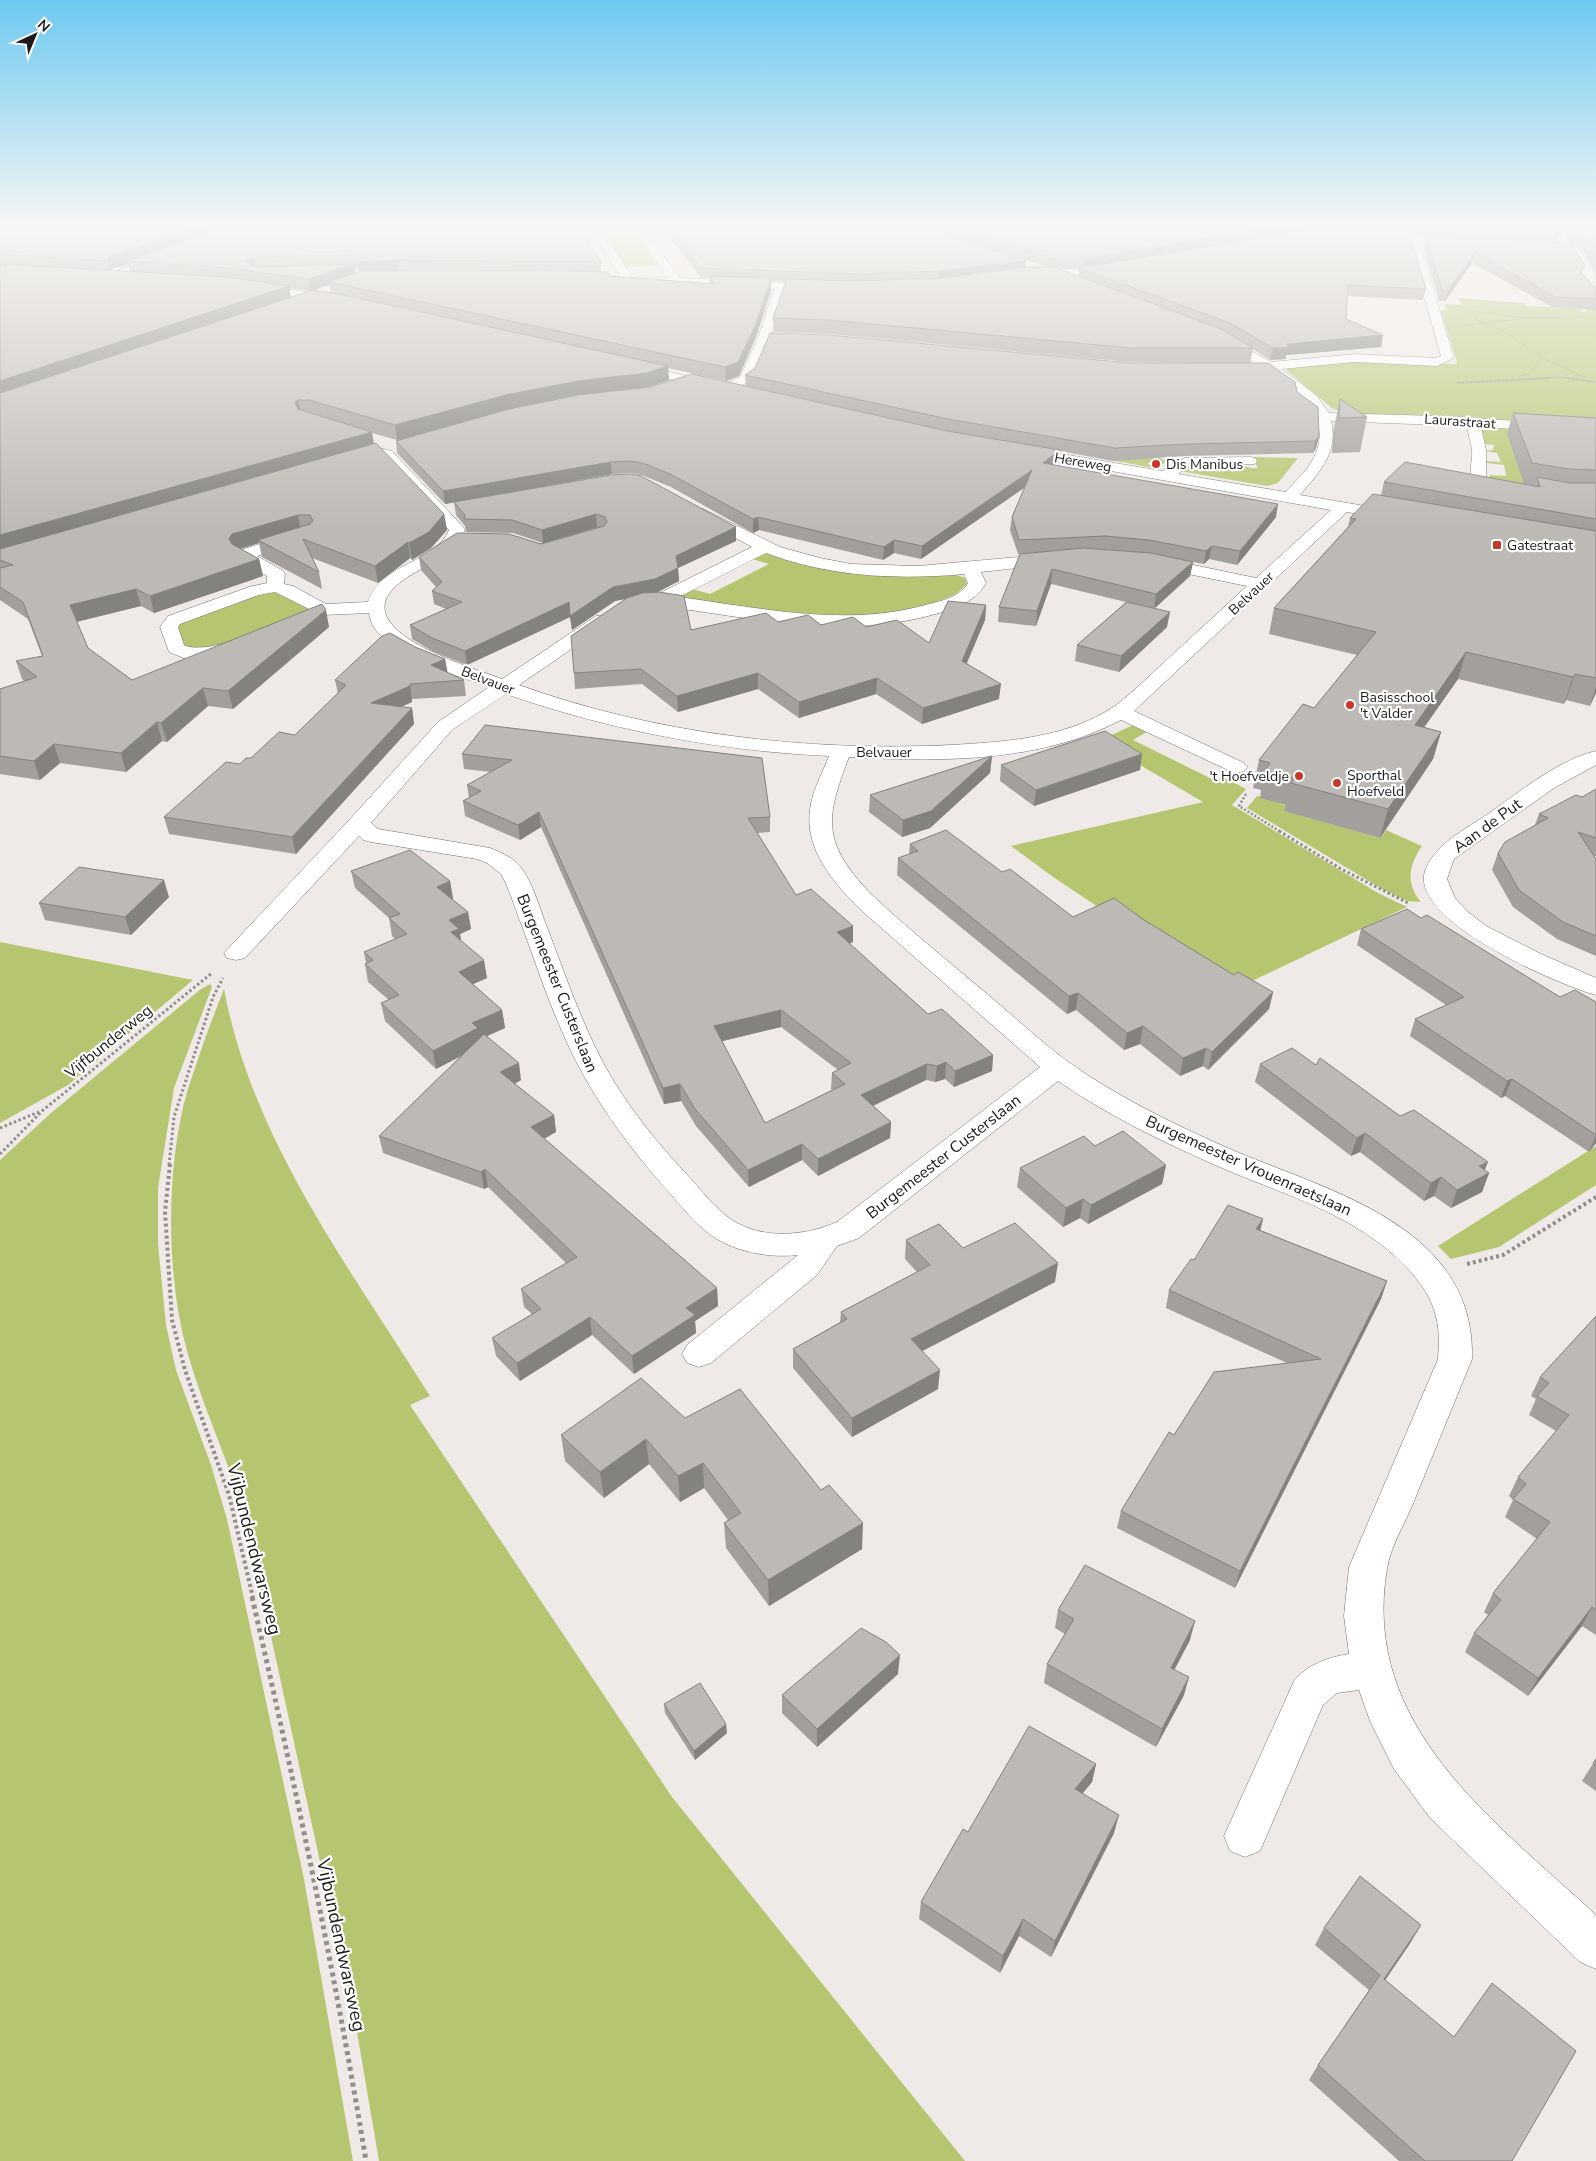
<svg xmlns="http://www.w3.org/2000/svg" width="1596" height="2161" font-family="'Nunito Sans',sans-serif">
  <rect width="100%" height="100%" fill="#efeae7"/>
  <g fill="#b6c670">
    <polygon points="615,228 632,230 658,266 622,267 621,264 624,263 604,231"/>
    <polygon points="1458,298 1524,303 1525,306 1582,308 1581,312 1586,312 1587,308 1596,309 1596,428 1358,415 1333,409 1286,370 1291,367 1363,360 1455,364 1457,362 1441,311 1446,309 1444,304 1462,305"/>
    <polygon points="1486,426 1596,433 1568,493 1489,478 1490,475 1506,476 1504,465 1486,463 1486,461 1501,462 1497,453 1484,451 1493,450 1494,445 1485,444 1480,431 1481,427"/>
    <polygon points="1092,454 1158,457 1168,462 1163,464 1152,461 1147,464 1161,467 1159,469 1089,456"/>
    <path d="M1252,457L1298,458L1278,483L1267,486L1180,471C1194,463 1218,463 1235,464C1243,465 1249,469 1258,468Z"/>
    <polygon points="764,553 806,565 844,572 954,574 965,578 967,584 956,594 922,608 837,619 676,599 692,589 710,594 769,564 752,559"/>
    <polygon points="276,592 309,607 309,611 213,649 185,647 176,625 256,594"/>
    <polygon points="1133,725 1147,732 1133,740 1214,780 1223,777 1246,789 1232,805 1378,893 1407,907 1227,993 1056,879 1011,846 1203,802 1099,741"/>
    <path d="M1257,796L1288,806L1285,811L1380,838L1386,830L1422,846C1409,865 1405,883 1421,902L1407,901L1382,889L1247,808Z"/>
    <polygon points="0,942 193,980 68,1085 0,1123"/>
    <polygon points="210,984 212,987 174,1088 158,1188 158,1244 166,1325 176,1370 211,1465 227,1519 304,1879 353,2161 0,2161 0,1160 51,1113 201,989"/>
    <path d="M224,989C252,1140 350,1268 430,1396L410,1405L672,1797L965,2161H379L357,2032L247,1526C231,1463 201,1406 185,1343C166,1269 166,1162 188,1089C199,1055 211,1021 224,989Z"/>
    <polygon points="1596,1146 1596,1185 1499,1247 1451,1259 1438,1246"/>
  </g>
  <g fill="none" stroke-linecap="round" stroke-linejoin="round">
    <g stroke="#74716d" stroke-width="1">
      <g id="minor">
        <polygon points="559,227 615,227 614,229 603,230 633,279 631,281 623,281 593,231 542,234 537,231 542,228"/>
        <polygon points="633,227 643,227 680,278 822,285 828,288 822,291 785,290 770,338 753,379 732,391 717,390 628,370 626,367 628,364 633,363 723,385 740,377 758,338 774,289 634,282 634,278 638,277 668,278"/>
        <path d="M1389,227H1402L1417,235L1454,358L1437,366L1355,362L1281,369L1316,395L1329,413L1438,416L1596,426V434L1481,427L1486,450V477L1513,486L1516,489L1513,492L1508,494L1475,485C1467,474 1473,462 1472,450C1471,442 1468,434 1467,426L1331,421C1339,452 1319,473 1300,495L1395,511L1403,516L1395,521L1347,512L1134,711L1244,763L1248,767L1244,771L1237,773L1230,771L1121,720C1040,763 938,762 849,757C825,819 822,842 870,893C909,930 952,964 993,999C1025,1026 1054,1054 1089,1076C1136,1106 1186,1130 1237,1152C1333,1192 1476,1228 1472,1359C1452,1408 1432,1457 1412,1506C1404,1525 1390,1548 1387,1569C1360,1726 1495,1821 1596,1915V1969L1580,1962L1430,1818L1394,1769L1370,1721L1359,1690L1337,1693L1323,1705L1260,1851L1245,1857L1230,1851L1224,1836L1295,1679C1309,1664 1329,1657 1349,1654L1344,1616L1349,1567L1438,1359C1439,1343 1440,1326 1434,1310C1429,1294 1419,1281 1408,1269C1356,1213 1283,1195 1215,1165C1161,1141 1107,1115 1058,1081L859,1238L837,1246L817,1275L711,1363L699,1367L687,1363L682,1354L687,1345L798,1255C772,1258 740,1253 717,1239C700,1229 687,1213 674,1198C628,1147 588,1093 561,1029C546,995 535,961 522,926C515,909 510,890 501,874L487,863L477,859L371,842L363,840L359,836L245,958L236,960L227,958L224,953L351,818L438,722L489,687C457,675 373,653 369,613L324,615L313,623L286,634L219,656L186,659L169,652L160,627L168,616L249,587L267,583V576L235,555L237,551L290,535H302L304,539L302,543L257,556L282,570L285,574L284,584L293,586L326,604L368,602C381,562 435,564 449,530L382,457L374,455L372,452L379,448L392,451L465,529C455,558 425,564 402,581C337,629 472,667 502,679L596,616H608L611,620L608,624L519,685C655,734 807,752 951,745C1001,742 1053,739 1098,716C1122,704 1140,684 1159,667C1188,640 1218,613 1247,586L1149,566L1147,562L1149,558L1155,557L1256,578L1331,510L1021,455L1014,451L1021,447L1162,471L1185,458L1250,457L1255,458L1257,461L1255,464L1189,466L1178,474L1286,492C1295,481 1308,470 1314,457C1338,409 1279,378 1246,358C1237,352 1221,346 1214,338L1216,335H1224L1271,362L1355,354L1436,358L1441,356L1407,237ZM275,592L309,609L301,615C277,624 207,657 184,645L178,627L180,624L259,595ZM506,694C609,730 719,751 829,756C822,774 812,791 810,810C804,850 836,886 863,912L1040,1067L837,1222C805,1236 763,1240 732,1220C716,1209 704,1194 692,1180C659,1145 628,1108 605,1066C581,1022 565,974 547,927C539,907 533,882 519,865C512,857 500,852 490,848L378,829L371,823L452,730Z"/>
        <polygon points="1551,227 1561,227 1570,244 1580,250 1596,278 1592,282 1596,287 1596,298 1592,297 1580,281 1584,277 1571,252 1562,248"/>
        <polygon points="164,253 168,254 168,258 110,279 106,280 100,277"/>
        <polygon points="253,285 337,296 343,300 337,304 249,290 249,286"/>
        <path d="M703,509L780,547L820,558L851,564L918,566L1053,554L1059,555L1061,559L1059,563L1053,564L981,572L986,583C976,601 958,607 939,613C859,637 778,623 697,611C679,608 661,608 644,604L641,600L644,596L656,595L752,547L697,517L695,514ZM766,553C829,577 898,580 964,574L968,583C961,596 942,601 929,604C847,628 761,608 679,597Z"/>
        <path d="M1596,751V765L1554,788L1454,859L1447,879L1455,898L1468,912L1488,927L1539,953L1596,978V995C1559,985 1409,921 1425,871C1435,842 1472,826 1495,809C1524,788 1561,759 1596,751Z"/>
      </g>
    </g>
    <g stroke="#928e8c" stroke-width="1" stroke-dasharray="1 1" stroke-linecap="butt">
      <polyline points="1462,307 1478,320 1505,332 1547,360 1586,378"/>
      <polyline points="1468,310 1524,318 1581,317"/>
      <polyline points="1466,325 1519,319"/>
      <path d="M1519,377C1530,373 1539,368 1539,355"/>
      <polyline points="1528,379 1561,377 1574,379"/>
    </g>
    <g stroke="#928e8c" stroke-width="2" stroke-dasharray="1 1" stroke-linecap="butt">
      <polyline points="1566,378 1596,382"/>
      <polyline points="1457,383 1550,378"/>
    </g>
    <polyline stroke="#928e8c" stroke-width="2.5" stroke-dasharray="2 2" stroke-linecap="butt" points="1246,794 1239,806 1281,832"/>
    <g stroke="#928e8c" stroke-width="3" stroke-dasharray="2.5 2.5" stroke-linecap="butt">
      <polyline points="1279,831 1343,870 1408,903"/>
      <polyline points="0,1128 39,1112"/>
      <polyline points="0,1154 42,1111 212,973"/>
      <polyline points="169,1165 174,1117 213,997 223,978"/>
    </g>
    <g stroke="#928e8c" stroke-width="4" stroke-dasharray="3 3" stroke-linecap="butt">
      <polyline points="170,1164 165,1212 172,1320 185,1370 229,1495 253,1598"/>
      <polyline points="1467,1264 1503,1255 1596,1197"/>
    </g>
    <path stroke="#928e8c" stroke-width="5" stroke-dasharray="4 4" stroke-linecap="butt" d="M252,1597C295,1784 335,1972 366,2161"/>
    <use href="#minor" fill="#fff" fill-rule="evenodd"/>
  </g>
  <g fill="#a39f9c" fill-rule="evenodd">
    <path d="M0,227L601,262V272L610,276L709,284V278H701L662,227H1322L1426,289L1423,300L1347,296L1346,319L1381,347L1286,355V359L1270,360L1253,349L1250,363L1297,392L1319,436L1316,448L1313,453L1185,456L1113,461L1060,451L1058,463L1055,465L1276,517L1237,565L1209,559L1204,564L1193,562L1190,576L1154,608L1167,627L1119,672L1075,661L1077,645L1126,602L1051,584L1036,626L998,622L999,607L1031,553L1018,554L1010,530L1012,517L1024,488L921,559L894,553L883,560L759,530L753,533L671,487L644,476L631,473L612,474L445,504L397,453L396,441L397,440L372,433L374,443L444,514L447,530L431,548L412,560L410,558L378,583L312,558L319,572L322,589L262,557L259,543L241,549L259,559L263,576L154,613L141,606L77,622L88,648L132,680L329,627L233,709L208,706L167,742L162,741L126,772L60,763L40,780L0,774V689L24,681L22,679L16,661L42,656L28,619L0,600ZM958,238L1047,267H1025ZM128,264L130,272L112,270V269ZM355,268L359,270L360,272L356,273ZM1060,269H1079L1078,276ZM771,281H786L773,318L774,332L829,334L1130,362L1201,363H1131L745,375L746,386L648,387L669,380L668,368L726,381L739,376L756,337L771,291ZM329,285L331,293L291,297L289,288L310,291ZM1103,549L1139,553L1097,550Z"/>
    <polygon points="1407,227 1557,227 1560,232 1557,242 1594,287 1596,288 1596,310 1552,307 1472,263 1445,301 1439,301 1423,245 1425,235 1419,235"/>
    <polygon points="1562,227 1596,227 1596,274 1582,249 1571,243"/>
    <polygon points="1340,399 1367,417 1360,452 1332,453 1333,432"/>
    <polygon points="1513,413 1596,418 1596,693 1590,706 1566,700 1564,704 1458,679 1424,727 1441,732 1433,759 1380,838 1284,811 1286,805 1260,798 1261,790 1253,788 1259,760 1314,708 1357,655 1269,634 1274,608 1348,527 1350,518 1381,495 1384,482 1524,484 1507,434"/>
    <polygon points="611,475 736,527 736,541 678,568 679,581 657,592 691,630 778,622 866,627 929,643 986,605 985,620 967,663 999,699 922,724 876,694 799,718 758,689 678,712 642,684 575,689 574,673 625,599 615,601 572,630 570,617 467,665 434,652 412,639 410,625 446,609 434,604 432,591 436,587 421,570 419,557 543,543 513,533 466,532 465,526 456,515 454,502"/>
    <polygon points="415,647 445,659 447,673 464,680 466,696 412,699 412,702 401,707 412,708 414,724 296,854 169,834 164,817 240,764 295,735 338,694 335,680"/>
    <path d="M485,725L770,817V832L757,833L796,895L853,942L850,944L928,1014L993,1055L992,1071L954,1087L945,1079L935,1082L926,1080L873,1106L891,1122L890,1138L818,1176L802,1160L749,1187L696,1126L681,1101L664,1104L541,827L520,840L465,816L463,801L469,798L467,785L491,772L464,769L462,754ZM781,1027L838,1070L832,1073L831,1089L832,1090L765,1123L722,1041Z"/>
    <polygon points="992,756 990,773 930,828 902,837 869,812 870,795"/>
    <polygon points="1001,765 1140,770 1034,806 1000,781"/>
    <polygon points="1596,789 1596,856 1594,856 1596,859 1596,956 1557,939 1513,907 1492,870 1498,853 1535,825 1539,814 1582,797"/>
    <polygon points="910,844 1002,872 1073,917 1144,920 1234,975 1273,992 1269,1009 1208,1070 1203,1066 1180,1076 1140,1044 1124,1050 1076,1010 1067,1014 897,875 898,858 909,854"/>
    <polygon points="351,871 450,881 453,899 452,899 468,912 471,929 460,934 461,941 487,978 473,984 502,1010 505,1028 487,1036 521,1080 515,1084 554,1115 556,1132 544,1139 717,1288 718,1306 695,1321 696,1333 634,1374 592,1335 520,1381 496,1356 492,1338 532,1314 524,1307 521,1289 566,1263 488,1187 484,1189 383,1153 379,1136 462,1055 436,1069 385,1021 381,1003 389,1000 368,982 365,964 366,963 364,952 395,939 392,936 389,918 355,888"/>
    <polygon points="169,897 131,935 45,920 39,903"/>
    <polygon points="1421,918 1560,997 1596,1002 1596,1143 1589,1152 1505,1096 1501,1098 1410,1036 1415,1019 1446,1005 1357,945 1361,929"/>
    <polygon points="1260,1064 1316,1065 1400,1116 1489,1173 1482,1192 1451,1208 1434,1196 1424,1201 1360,1152 1351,1156 1255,1082"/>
    <polygon points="1095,1146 1166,1165 1162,1184 1088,1224 1080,1218 1063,1227 1017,1187 1020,1168"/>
    <polygon points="1263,1219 1260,1230 1387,1281 1381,1299 1235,1588 1117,1528 1121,1511 1174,1435 1287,1363 1166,1308 1169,1290 1194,1260"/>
    <polygon points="906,1240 963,1248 1055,1282 922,1351 938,1389 852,1437 793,1368 793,1349 840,1322 841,1312 917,1272 905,1259"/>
    <polygon points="1596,1316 1596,1635 1582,1626 1528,1696 1465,1652 1474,1633 1488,1615 1484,1612 1493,1593 1537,1539 1505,1517 1513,1500 1509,1496 1518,1477 1556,1431 1529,1415 1536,1399 1531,1396 1540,1377"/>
    <polygon points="685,1418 862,1549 769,1606 726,1548 724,1523 728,1520 704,1488 680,1502 649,1464 604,1498 565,1461 561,1435"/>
    <polygon points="1058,1610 1190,1640 1174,1669 1184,1695 1156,1747 1044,1683 1047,1664 1065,1634 1055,1628"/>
    <polygon points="898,1674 817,1747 782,1713 782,1695"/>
    <polygon points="664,1704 727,1733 695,1760 665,1713"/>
    <polygon points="1596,1759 1596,1791 1582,1781"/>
    <polygon points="1096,1764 1092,1782 1082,1794 1114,1833 1051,1957 1019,1936 1000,1973 919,1919 921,1902 968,1832"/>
    <polygon points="1324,1928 1411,1942 1385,1980 1512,2161 1399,2161 1309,2080 1318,2065 1369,1990 1315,1945"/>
  </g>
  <g fill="#84827f">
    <polygon points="195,227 230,227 128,261 128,264 112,269 111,273 107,261 109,257"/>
    <polygon points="1268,227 1322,227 1083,269 1084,259"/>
    <polygon points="1475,252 1472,263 1445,301 1448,291"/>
    <polygon points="253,257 255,269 245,261"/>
    <polygon points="396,260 398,272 360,275 358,262"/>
    <polygon points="1026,261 1025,271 939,281 939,271"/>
    <polygon points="354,264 356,276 329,282 329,285 310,291 308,279"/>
    <polygon points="771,278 771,291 756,337 739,376 726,381 725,367"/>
    <polygon points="289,286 291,299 0,397 0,381"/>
    <polygon points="1383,335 1381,347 1286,355 1286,359 1270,360 1273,348 1287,344"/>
    <polygon points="668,366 669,380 648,387 397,440 395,425 506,395 578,381"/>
    <polygon points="298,400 301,414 295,403"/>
    <polygon points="372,432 374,447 0,553 0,535"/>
    <polygon points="1319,436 1316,448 1313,453 1315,441"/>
    <polygon points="1060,450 1058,463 1041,476 1043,463"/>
    <polygon points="611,462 612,474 445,504 443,491"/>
    <polygon points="1032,470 1031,483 921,559 922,546"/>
    <polygon points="1278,504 1276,517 1237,565 1240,551"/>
    <polygon points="444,514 447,530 431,548 412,560 409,543"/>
    <polygon points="596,514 597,527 543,543 542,530"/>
    <polygon points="298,515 301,531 258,540 259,543 235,550 229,539 232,534"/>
    <polygon points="758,517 759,530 753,533 753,519"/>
    <polygon points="736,527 736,541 678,568 679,581 656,593 615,601 572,630 570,617 467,665 465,651 569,602 613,587 676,556"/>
    <polygon points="894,540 894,553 883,560 884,547"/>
    <polygon points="408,542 410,558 378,583 375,566"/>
    <polygon points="1212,546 1209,559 1204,564 1206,551"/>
    <polygon points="259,559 263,576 154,613 150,596"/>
    <polygon points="1193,562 1190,576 1154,609 1156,594"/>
    <polygon points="1052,569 1051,584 1036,626 1037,611"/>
    <polygon points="136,589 141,606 75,622 70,605"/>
    <polygon points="986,605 985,620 961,676 962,661"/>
    <polygon points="326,610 329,627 233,709 228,691"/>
    <polygon points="1170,612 1167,627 1119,672 1121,656"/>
    <polygon points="1466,652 1458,679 1407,752 1415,725"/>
    <polygon points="445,659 448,674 431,665"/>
    <polygon points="758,673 758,689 678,712 677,696"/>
    <polygon points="1575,674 1566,700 1564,704 1573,677"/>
    <polygon points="877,678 876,694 799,718 799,702"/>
    <polygon points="410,684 412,702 374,719 371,703"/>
    <polygon points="1001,684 999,699 922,724 923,708"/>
    <polygon points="1596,687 1596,693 1590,706"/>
    <polygon points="203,688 208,706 167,742 161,723"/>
    <polygon points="412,708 414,724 296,854 292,837"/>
    <polygon points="157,722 162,741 126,772 121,753"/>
    <polygon points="1441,732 1433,759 1380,838 1388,809"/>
    <polygon points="54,744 60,763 40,780 34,761"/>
    <polygon points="1142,754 1140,770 1034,806 1036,790"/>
    <polygon points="992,756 990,773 930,828 902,837 903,820"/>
    <polygon points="539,812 541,827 520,840 518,825"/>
    <polygon points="164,880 169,897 131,935 125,917"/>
    <polygon points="450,881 453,899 440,904 437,887"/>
    <polygon points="468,912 471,929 460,934 462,946 454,950 449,920"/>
    <polygon points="853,926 853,942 837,948 837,932"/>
    <polygon points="484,960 487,978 462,989 459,972"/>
    <polygon points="1273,992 1269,1009 1208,1070 1212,1052"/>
    <polygon points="1078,993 1076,1010 1067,1014 1069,996"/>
    <polygon points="502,1010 505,1028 480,1039 481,1046 436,1069 433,1051 472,1023"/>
    <polygon points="781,1010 781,1027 715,1043 714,1026"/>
    <polygon points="1143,1026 1140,1044 1124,1050 1127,1033"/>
    <polygon points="1206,1048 1203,1066 1180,1076 1183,1058"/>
    <polygon points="993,1055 992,1071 954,1087 955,1071"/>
    <polygon points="946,1062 945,1079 935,1082 937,1066"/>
    <polygon points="519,1063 521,1080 503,1090 500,1072"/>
    <polygon points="927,1064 926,1080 860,1112 861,1095"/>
    <polygon points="1512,1079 1505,1096 1501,1098 1507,1081"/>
    <polygon points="680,1084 681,1101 664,1104 663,1088"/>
    <polygon points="554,1115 556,1132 533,1145 531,1127"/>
    <polygon points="891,1122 890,1138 818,1176 818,1159"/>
    <polygon points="1365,1133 1360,1152 1351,1156 1357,1138"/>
    <polygon points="1596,1135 1596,1143 1589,1152"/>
    <polygon points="802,1144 802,1160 749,1187 748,1170"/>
    <polygon points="1488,1162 1482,1177 1489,1173 1482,1192 1451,1208 1457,1190 1479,1166"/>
    <polygon points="1166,1165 1162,1184 1088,1224 1091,1205"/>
    <polygon points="485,1169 488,1187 484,1189 481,1172"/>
    <polygon points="1441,1177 1434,1196 1424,1201 1431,1183"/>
    <polygon points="1083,1199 1080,1218 1063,1227 1066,1208"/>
    <polygon points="1263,1219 1259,1236 1256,1229"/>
    <polygon points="1058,1263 1055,1282 909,1358 911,1339"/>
    <polygon points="1387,1281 1381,1299 1235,1588 1240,1571"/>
    <polygon points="717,1288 718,1306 695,1321 696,1333 634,1374 632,1356 686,1308"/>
    <polygon points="590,1317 592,1335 520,1381 517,1363"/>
    <polygon points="940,1370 938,1389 852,1437 852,1418"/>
    <polygon points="646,1439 649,1464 604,1498 600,1472"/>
    <polygon points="703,1463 704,1488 680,1502 678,1476"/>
    <polygon points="863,1523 862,1549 769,1606 768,1580"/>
    <polygon points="1592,1607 1582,1626 1528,1696 1538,1678"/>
    <polygon points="1195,1621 1190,1640 1166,1686 1171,1668"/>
    <polygon points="900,1655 898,1674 817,1747 817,1729"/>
    <polygon points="1189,1677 1184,1695 1156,1747 1162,1729"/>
    <polygon points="726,1724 727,1733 695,1760 694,1751"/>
    <polygon points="1096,1764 1092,1782 1071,1807 1075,1789"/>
    <polygon points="1119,1815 1114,1833 1051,1957 1055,1941"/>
    <polygon points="1023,1919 1019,1936 1000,1973 1003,1956"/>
    <polygon points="1421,1925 1411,1942 1375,1995 1384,1979"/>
  </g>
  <g fill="#bdb9b5" stroke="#84827f" fill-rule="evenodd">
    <polygon points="0,227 195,227 109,257 107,261 0,254"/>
    <polygon points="221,227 578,227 601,262 396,260 358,262 359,258 352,255 253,257 245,261 253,267 354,264 308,279 227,268 128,261"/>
    <polygon points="669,227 927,227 1026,261 939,271 856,274 701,268"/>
    <polygon points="956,227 1268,227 1084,259 1055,259"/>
    <polygon points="1323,227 1405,227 1408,228 1426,289 1348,285 1346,319 1383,335 1287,344 1288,347 1273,348 1230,323 1079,268"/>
    <polygon points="1452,227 1557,227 1560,232"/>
    <polygon points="1571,227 1596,227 1596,259 1584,239 1574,233"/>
    <polygon points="1425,235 1571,243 1585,266 1581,272 1594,287 1596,288 1596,299 1555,297 1475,252 1448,291 1442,290"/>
    <polygon points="0,264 226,277 289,286 0,381"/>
    <polygon points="1030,267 1054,267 1221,329 1253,348 1132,348 829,320 773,318 787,279 856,281 940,278"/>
    <polygon points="542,270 607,272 610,276 715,284 709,276 771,278 756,324 738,362 725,367 329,282 361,271"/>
    <polygon points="313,290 339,294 668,366 647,373 578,381 506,395 395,425 309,400 298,400 295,403 298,409 372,432 0,535 0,393"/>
    <polygon points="770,333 829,335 1131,363 1268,363 1295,382 1297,392 1318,407 1319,436 1315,441 1187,444 1115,448 948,419 745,375 755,368"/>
    <polygon points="692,374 947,431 1060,450 1043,463 1278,504 1240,551 1212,546 1206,551 1149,540 1105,536 1019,540 1012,517 1032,470 922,546 894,540 884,547 758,517 753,519 670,474 643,463 630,461 611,462 443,491 396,441 509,409 578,395 650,387"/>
    <polygon points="1340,399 1367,417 1339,418"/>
    <polygon points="1513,413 1596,418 1596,470 1569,469 1532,463"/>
    <polygon points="376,443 444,514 429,532 409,543 408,542 375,566 303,539 319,572 258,540 310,524 313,521 310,515 298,515 232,534 229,539 232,544 259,559 150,596 136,589 70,605 88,648 132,680 322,604 326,610 228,691 203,688 161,723 157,722 121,753 54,744 34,761 0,756 0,689 37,677 16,661 43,656 23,602 0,587 0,568 13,565 0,560 0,549"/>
    <polygon points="1405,462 1540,487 1537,477 1569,483 1596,483 1596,519 1384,482"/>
    <polygon points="630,474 641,476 736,527 676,556 678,568 655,579 613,587 570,616 569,602 465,651 432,638 410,625 462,602 432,591 442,582 419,557 457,533 509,534 541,544 604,526 607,522 605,517 596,514 542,530 512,520 464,519 465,515 454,502 611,475"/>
    <polygon points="1373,494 1596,531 1596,678 1575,674 1573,677 1466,652 1415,725 1441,732 1388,809 1291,783 1295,778 1265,770 1270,763 1259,760 1303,704 1314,708 1376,632 1274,608 1356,519 1350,518"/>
    <polygon points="1083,548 1151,553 1193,562 1156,594 1052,569 1037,611 999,607 1020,554"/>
    <polygon points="659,592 684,596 691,630 766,613 778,622 808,615 821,625 853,617 866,627 897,620 929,643 948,601 986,605 962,661 1001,684 923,708 877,678 799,702 758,673 677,696 641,669 574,673 571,636 627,598 642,593"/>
    <polygon points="1127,602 1170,612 1121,656 1077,645"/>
    <polygon points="390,633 415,647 445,659 431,665 464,680 410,684 410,686 371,703 412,708 292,837 164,817 226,762 240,764 246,758 251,758 279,732 295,735 346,685 335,680 382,636"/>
    <path d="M485,725L762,758L770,817L748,818L796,895L811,889L853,926L837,932L881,972L928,1014L942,1009L993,1055L955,1071L946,1062L937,1066L927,1064L861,1095L891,1122L818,1159L802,1144L748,1170L695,1109L680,1084L663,1088L539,812L518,825L463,801L481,791L467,785L512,760L462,754ZM781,1010L851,1063L832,1073L845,1084L765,1123L714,1026Z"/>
    <polygon points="1105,731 1142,754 1036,790 1001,765"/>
    <polygon points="992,756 931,811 903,820 870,795"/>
    <polygon points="1596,789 1596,838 1578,832 1596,859 1596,936 1563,922 1519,890 1498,853 1505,842 1548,818 1539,814 1576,795 1582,797"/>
    <polygon points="946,830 1002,872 1010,869 1073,917 1114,898 1144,920 1234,975 1238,972 1273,992 1212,1052 1206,1048 1183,1058 1143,1026 1127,1033 1078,993 1069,996 898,858 918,851 910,844"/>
    <polygon points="410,850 450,881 437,887 468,912 449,920 459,929 451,932 484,960 459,972 502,1010 472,1023 478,1028 433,1051 381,1003 399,995 365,964 373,960 364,952 407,934 389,918 400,914 351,871"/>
    <polygon points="79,867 164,880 125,917 39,903"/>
    <polygon points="1407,909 1421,918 1427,915 1560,997 1575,990 1596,1002 1596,1135 1512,1079 1507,1081 1415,1019 1464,997 1361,929"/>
    <polygon points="484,1034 519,1063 500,1072 554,1115 531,1127 717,1288 686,1308 695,1315 632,1356 590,1317 517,1363 492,1338 541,1309 521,1289 577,1257 485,1169 481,1172 379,1136"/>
    <polygon points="1292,1048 1316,1065 1320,1058 1400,1116 1414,1110 1488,1162 1479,1166 1489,1173 1457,1190 1441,1177 1431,1183 1365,1133 1357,1138 1260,1064"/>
    <polygon points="1123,1131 1166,1165 1091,1205 1083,1199 1066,1208 1020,1168 1084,1136 1095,1146"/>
    <polygon points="1228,1205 1263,1219 1256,1229 1387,1281 1240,1571 1121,1511 1169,1432 1174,1435 1214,1372 1321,1359 1169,1290 1191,1259 1194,1260"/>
    <polygon points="1015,1223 1058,1263 911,1339 940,1370 852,1418 793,1349 847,1319 841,1312 930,1265 906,1240 939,1224 963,1248"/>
    <polygon points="1596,1316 1596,1610 1592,1607 1538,1678 1474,1633 1501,1600 1493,1593 1550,1522 1513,1499 1526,1484 1518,1477 1569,1415 1537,1396 1549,1383 1540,1377"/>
    <polygon points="641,1378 685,1418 740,1389 821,1490 829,1485 863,1523 768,1580 724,1523 741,1513 703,1463 678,1476 646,1439 600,1472 561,1435"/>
    <polygon points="1085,1565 1195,1621 1171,1668 1189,1677 1162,1729 1047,1664 1074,1619 1058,1610"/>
    <polygon points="861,1628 886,1642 900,1655 817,1729 782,1695"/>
    <polygon points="700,1683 726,1724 694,1751 664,1704"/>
    <polygon points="1029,1726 1096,1764 1075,1789 1119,1815 1055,1941 1023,1919 1003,1956 921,1902 963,1829 968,1832"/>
    <polygon points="1596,1759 1596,1765 1593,1763"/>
    <polygon points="1360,1876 1421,1925 1384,1979 1454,2037 1492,1983 1576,2051 1512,2161 1425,2161 1318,2065 1380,1975 1324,1928"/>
  </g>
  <linearGradient id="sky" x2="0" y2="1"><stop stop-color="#6dc9f0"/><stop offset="0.43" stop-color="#f8f6f4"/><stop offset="1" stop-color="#f8f6f4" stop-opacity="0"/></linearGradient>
  <rect width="1596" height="529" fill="url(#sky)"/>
  <g fill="#c43729" stroke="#fff" stroke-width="2">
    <circle cx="1156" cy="464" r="5"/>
    <rect x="1492" y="540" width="10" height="10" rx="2.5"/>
    <circle cx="1350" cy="705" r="5"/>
    <circle cx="1299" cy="776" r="5"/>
    <circle cx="1337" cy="783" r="5"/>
  </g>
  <g text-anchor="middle" stroke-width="4.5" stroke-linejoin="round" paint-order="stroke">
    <g font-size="14" fill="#1c1b1a" stroke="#fff">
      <text transform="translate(1460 421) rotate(4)" y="5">Laurastraat</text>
      <text transform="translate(1083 462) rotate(10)" y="5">Hereweg</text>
      <text transform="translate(1251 593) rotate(-43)" y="5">Belvauer</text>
      <text transform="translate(488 680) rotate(21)" y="5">Belvauer</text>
      <text x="884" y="757">Belvauer</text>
    </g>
    <g font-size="14" fill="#1c1b1a" stroke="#fff" text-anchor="start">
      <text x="1166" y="469">Dis Manibus</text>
      <text x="1507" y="550">Gatestraat</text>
      <text x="1360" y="702">Basisschool<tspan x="1360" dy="16">'t Valder</tspan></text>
      <text x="1347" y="780">Sporthal<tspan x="1347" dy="16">Hoefveld</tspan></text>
      <text x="1289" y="781" text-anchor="end">'t Hoefveldje</text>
    </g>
    <g font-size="16" fill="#1c1b1a" stroke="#fff">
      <text transform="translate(1487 825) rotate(-36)" y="6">Aan de Put</text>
      <text transform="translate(558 983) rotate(68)" y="6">Burgemeester Custerslaan</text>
      <text transform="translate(108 1041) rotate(-39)" y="6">Vijfbunderweg</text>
      <text transform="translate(943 1156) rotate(-38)" y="6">Burgemeester Custerslaan</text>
      <text transform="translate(1249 1165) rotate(24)" y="6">Burgemeester Vrouenraetslaan</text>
    </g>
    <g font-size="19" fill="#1c1b1a" stroke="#fff">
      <text transform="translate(255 1549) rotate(76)" y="7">Vijbundendwarsweg</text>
      <text transform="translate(342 1945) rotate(78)" y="7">Vijbundendwarsweg</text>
    </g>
  </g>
  <g transform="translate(35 35) rotate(44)" stroke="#ffffff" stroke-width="4" paint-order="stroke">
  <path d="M0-4L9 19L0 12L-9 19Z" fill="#1c1b1a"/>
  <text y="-8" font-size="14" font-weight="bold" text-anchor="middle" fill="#1c1b1a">N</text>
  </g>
</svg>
